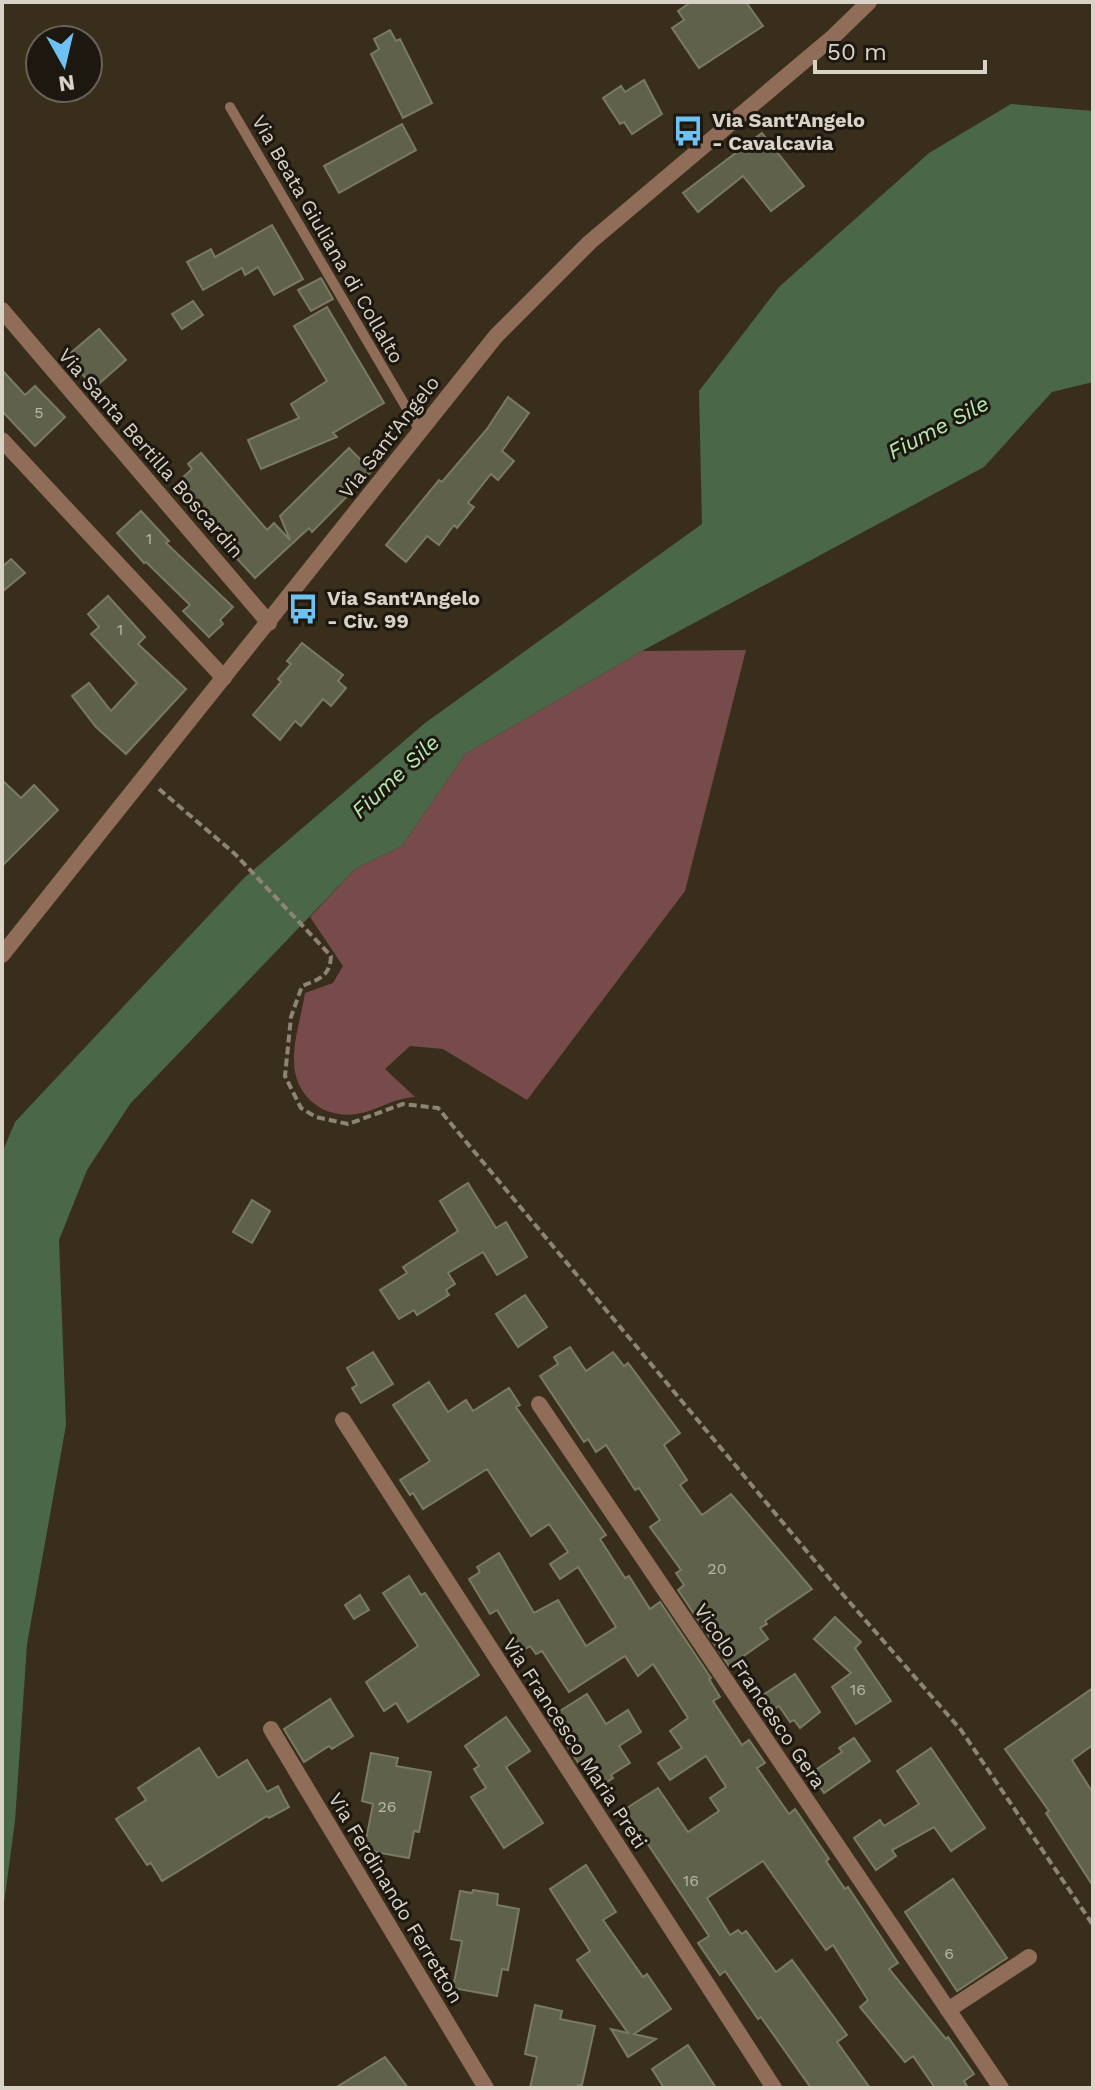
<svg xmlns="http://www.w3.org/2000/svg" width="1095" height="2090" font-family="'Work Sans',sans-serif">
  <rect width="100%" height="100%" fill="#392e1b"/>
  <path fill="#774b4b" d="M746,650L685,891L527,1100L443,1049L410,1046L385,1069L415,1097C393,1098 377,1111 356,1114C322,1119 294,1095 294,1061C293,1041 302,1013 305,993L333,983L343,966L310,917L356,868L402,846L465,754L642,651Z"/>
  <polygon fill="#4a6848" points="1011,104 1093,111 1093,382 1052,392 984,467 642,651 465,754 402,846 356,868 130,1104 87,1170 59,1240 66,1425 27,1644 15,1821 2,1918 2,1153 15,1122 244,878 425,723 702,524 699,391 779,287 929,153"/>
  <g fill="#5f614b" stroke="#787a62" stroke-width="2">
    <polygon points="691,2 746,2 763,26 699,68 672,28 684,20 678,11"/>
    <polygon points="390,30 396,41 400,39 432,103 403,118 371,54 379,49 374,39"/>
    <polygon points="644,80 662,114 632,134 624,122 620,124 603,98 621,86 625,92"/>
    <polygon points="402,124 416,150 339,193 324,166"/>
    <polygon points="762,133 804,186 771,211 743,176 698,212 683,193"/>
    <polygon points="272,225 303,279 274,295 258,267 245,275 242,268 203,290 187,262 211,249 215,257"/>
    <polygon points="321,278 333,299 311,311 298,290"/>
    <polygon points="193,301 203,315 182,329 172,314"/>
    <polygon points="327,307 384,403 333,433 337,437 261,469 248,440 299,418 291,404 327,381 294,326"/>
    <polygon points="99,329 126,360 94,388 67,356"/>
    <polygon points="2,370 25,395 35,386 65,417 35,446 2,411"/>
    <polygon points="508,397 529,413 502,451 514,461 498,480 491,474 468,503 474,507 457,528 454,525 439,545 427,536 406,562 386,545 439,480 442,482 487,429"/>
    <polygon points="349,448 372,471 312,532 309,528 255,578 229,550 232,547 209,524 213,521 178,482 192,469 188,464 201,453 267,530 274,523 290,540 280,516"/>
    <polygon points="141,511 169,541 166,543 233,607 220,620 223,624 209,637 183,611 190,605 146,562 144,563 117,533"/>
    <polygon points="11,559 25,573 2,592 2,567"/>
    <polygon points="108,596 145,637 138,644 186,689 126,754 96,727 72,696 89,683 111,711 137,683 91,634 99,627 88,614"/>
    <polygon points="302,643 343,675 338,681 346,688 331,706 323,699 301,726 295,721 280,740 253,715 281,682 278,679 291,664 287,661"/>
    <polygon points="2,780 21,798 34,785 58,810 2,866"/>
    <polygon points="468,1183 496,1228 506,1222 527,1257 497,1275 483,1252 448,1273 455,1284 446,1290 449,1295 417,1315 414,1310 399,1319 380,1290 407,1273 403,1267 458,1231 440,1201"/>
    <polygon points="252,1200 270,1211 252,1243 233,1232"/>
    <polygon points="525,1295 547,1327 518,1347 496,1314"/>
    <polygon points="570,1347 586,1371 613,1352 624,1366 628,1363 680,1433 664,1445 687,1480 680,1485 702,1515 731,1494 812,1589 765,1621 767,1624 760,1628 768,1639 729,1666 678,1590 684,1585 676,1573 681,1570 650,1527 660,1520 639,1488 635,1490 606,1445 596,1452 588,1439 584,1442 540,1376 558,1364 554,1357"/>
    <polygon points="373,1352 393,1384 361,1403 352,1388 357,1385 347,1368"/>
    <polygon points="429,1382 448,1412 466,1400 473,1411 509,1388 520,1405 516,1407 606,1535 600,1539 625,1578 629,1576 650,1609 660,1602 711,1678 709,1679 720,1697 713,1701 742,1745 749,1740 765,1763 757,1768 789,1814 795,1809 829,1859 826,1861 845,1889 848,1887 856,1899 898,1963 889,1969 946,2039 948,2037 974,2074 964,2081 968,2088 935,2088 913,2056 905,2062 860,2007 868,2000 833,1945 826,1950 763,1861 707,1898 730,1935 738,1930 742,1934 746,1931 776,1972 792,1960 847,2035 837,2042 870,2088 811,2088 761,2017 758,2019 725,1971 720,1975 698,1943 709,1936 647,1843 641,1847 619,1813 658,1788 688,1832 719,1811 710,1798 726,1787 706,1756 670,1780 658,1763 682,1748 670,1731 688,1718 653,1664 638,1676 625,1656 569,1692 542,1651 536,1654 530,1646 522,1651 497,1610 490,1614 469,1579 480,1572 477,1567 499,1553 534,1613 558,1600 586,1646 616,1627 578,1567 560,1579 550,1564 568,1552 549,1524 531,1536 487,1469 423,1509 413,1493 410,1495 400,1480 430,1461 393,1405"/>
    <polygon points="409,1576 421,1595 425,1593 479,1675 408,1722 396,1703 384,1711 366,1682 418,1646 383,1593"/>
    <polygon points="360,1595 369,1610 354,1619 345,1605"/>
    <polygon points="835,1617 861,1642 855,1648 891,1701 856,1724 832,1687 851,1673 814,1639"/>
    <polygon points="795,1674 820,1712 800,1728 794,1720 790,1722 779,1706 770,1712 760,1697"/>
    <polygon points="1093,1688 1093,1745 1072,1760 1093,1793 1093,1886 1046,1813 1049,1811 1005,1749"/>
    <polygon points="587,1694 606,1724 628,1710 641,1732 619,1746 630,1763 611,1775 613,1778 596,1790 549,1718"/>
    <polygon points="330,1699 353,1736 332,1749 329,1746 304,1762 284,1729"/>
    <polygon points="506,1717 530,1751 506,1767 543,1823 504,1848 471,1797 486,1788 474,1769 479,1766 465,1746"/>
    <polygon points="854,1738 870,1761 824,1793 811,1773 842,1752 839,1748"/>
    <polygon points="199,1748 218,1778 247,1760 267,1792 278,1786 289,1807 269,1818 267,1816 162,1881 151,1863 147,1865 116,1819 146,1800 138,1788"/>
    <polygon points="931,1748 985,1828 951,1851 934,1827 892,1850 896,1856 876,1870 854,1838 880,1820 884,1826 919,1804 897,1771"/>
    <polygon points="371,1753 398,1758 396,1766 431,1772 419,1832 414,1831 409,1858 364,1850 373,1804 362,1801"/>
    <polygon points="586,1865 616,1912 603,1920 643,1977 647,1974 671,2009 634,2034 656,2039 628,2057 611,2029 628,2033 577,1960 590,1951 550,1889"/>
    <polygon points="953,1879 1007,1958 957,1991 905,1912"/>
    <polygon points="473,1890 498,1894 497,1905 519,1909 508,1970 502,1969 497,1996 453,1988 462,1941 451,1939 460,1891 472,1893"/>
    <polygon points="535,2005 562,2011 560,2019 595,2026 582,2085 578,2085 577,2088 530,2088 537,2057 525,2054"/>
    <polygon points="688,2045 716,2088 664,2088 652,2069"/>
    <polygon points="385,2057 408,2088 335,2088"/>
  </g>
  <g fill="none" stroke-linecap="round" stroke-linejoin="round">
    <path stroke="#8d8476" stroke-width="4" stroke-dasharray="8 4" stroke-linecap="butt" d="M159,789L235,854L331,956C330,976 320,979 302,986L291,1017L285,1076L301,1108L316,1117L348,1124L403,1104L438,1108L839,1590L961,1730L1093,1925"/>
    <polyline stroke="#906d59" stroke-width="10" points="230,107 420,431"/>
    <g stroke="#906d59" stroke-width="16">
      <polyline points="2,310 269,623"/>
      <polyline points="2,440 224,678"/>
      <polyline points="539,1404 1001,2088"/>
      <polyline points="343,1420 774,2088"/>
      <polyline points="271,1729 486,2088"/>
      <polyline points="948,2010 1029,1957"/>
    </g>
    <polyline stroke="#906d59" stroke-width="16" points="2,955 496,336 590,242 834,36 869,2"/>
  </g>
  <defs>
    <g id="bus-bare" transform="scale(2.4)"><path d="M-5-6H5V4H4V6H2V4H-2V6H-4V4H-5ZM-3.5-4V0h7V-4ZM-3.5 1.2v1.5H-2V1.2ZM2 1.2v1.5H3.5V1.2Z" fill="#6dc2f3" stroke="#1c170f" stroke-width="2.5" paint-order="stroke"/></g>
  </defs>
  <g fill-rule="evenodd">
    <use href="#bus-bare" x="688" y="131"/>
    <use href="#bus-bare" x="303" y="609"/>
  </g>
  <g text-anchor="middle" stroke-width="6" stroke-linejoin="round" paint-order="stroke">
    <g font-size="16" fill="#bab6a8">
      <text x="39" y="418">5</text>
      <text x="149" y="544">1</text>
      <text x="120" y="635">1</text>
      <text x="717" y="1574">20</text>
      <text x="858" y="1695">16</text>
      <text x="387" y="1812">26</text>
      <text x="691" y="1886">16</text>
      <text x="949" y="1959">6</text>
    </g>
    <g font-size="20" font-weight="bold" fill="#d9d2c7" stroke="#1c170f" text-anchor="start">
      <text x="712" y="127">Via Sant'Angelo<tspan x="712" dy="23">- Cavalcavia</tspan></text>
      <text x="327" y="605">Via Sant'Angelo<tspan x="327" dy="23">- Civ. 99</tspan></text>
    </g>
    <g font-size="20" fill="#d9d2c7" stroke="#1c170f">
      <text transform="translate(328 239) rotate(60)" y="7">Via Beata Giuliana di Collalto</text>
      <text transform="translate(389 437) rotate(-52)" y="7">Via Sant'Angelo</text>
      <text transform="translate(151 453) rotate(49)" y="7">Via Santa Bertilla Boscardin</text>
      <text transform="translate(760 1696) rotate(56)" y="7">Vicolo Francesco Gera</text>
      <text transform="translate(575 1743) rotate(57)" y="7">Via Francesco Maria Preti</text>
      <text transform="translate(396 1898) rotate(59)" y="7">Via Ferdinando Ferretton</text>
    </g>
    <g font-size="22" font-style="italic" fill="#b7e9b3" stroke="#1c170f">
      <text transform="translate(938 427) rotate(-28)" y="8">Fiume Sile</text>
      <text transform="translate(395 776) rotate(-43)" y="8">Fiume Sile</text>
    </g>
  </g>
  <rect width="1095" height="2090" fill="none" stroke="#d9d2c7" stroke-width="8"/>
  <g transform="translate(64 64) rotate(172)"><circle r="38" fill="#1c170f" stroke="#686259" stroke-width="2"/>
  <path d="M0-6L14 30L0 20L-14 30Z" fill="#6dc2f3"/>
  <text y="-12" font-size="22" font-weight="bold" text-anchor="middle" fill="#d9d2c7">N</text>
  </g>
  <path d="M815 60v12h170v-12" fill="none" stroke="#d9d2c7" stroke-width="4"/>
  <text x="827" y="60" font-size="24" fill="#d9d2c7" stroke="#1c170f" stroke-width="6" paint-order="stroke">50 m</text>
</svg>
